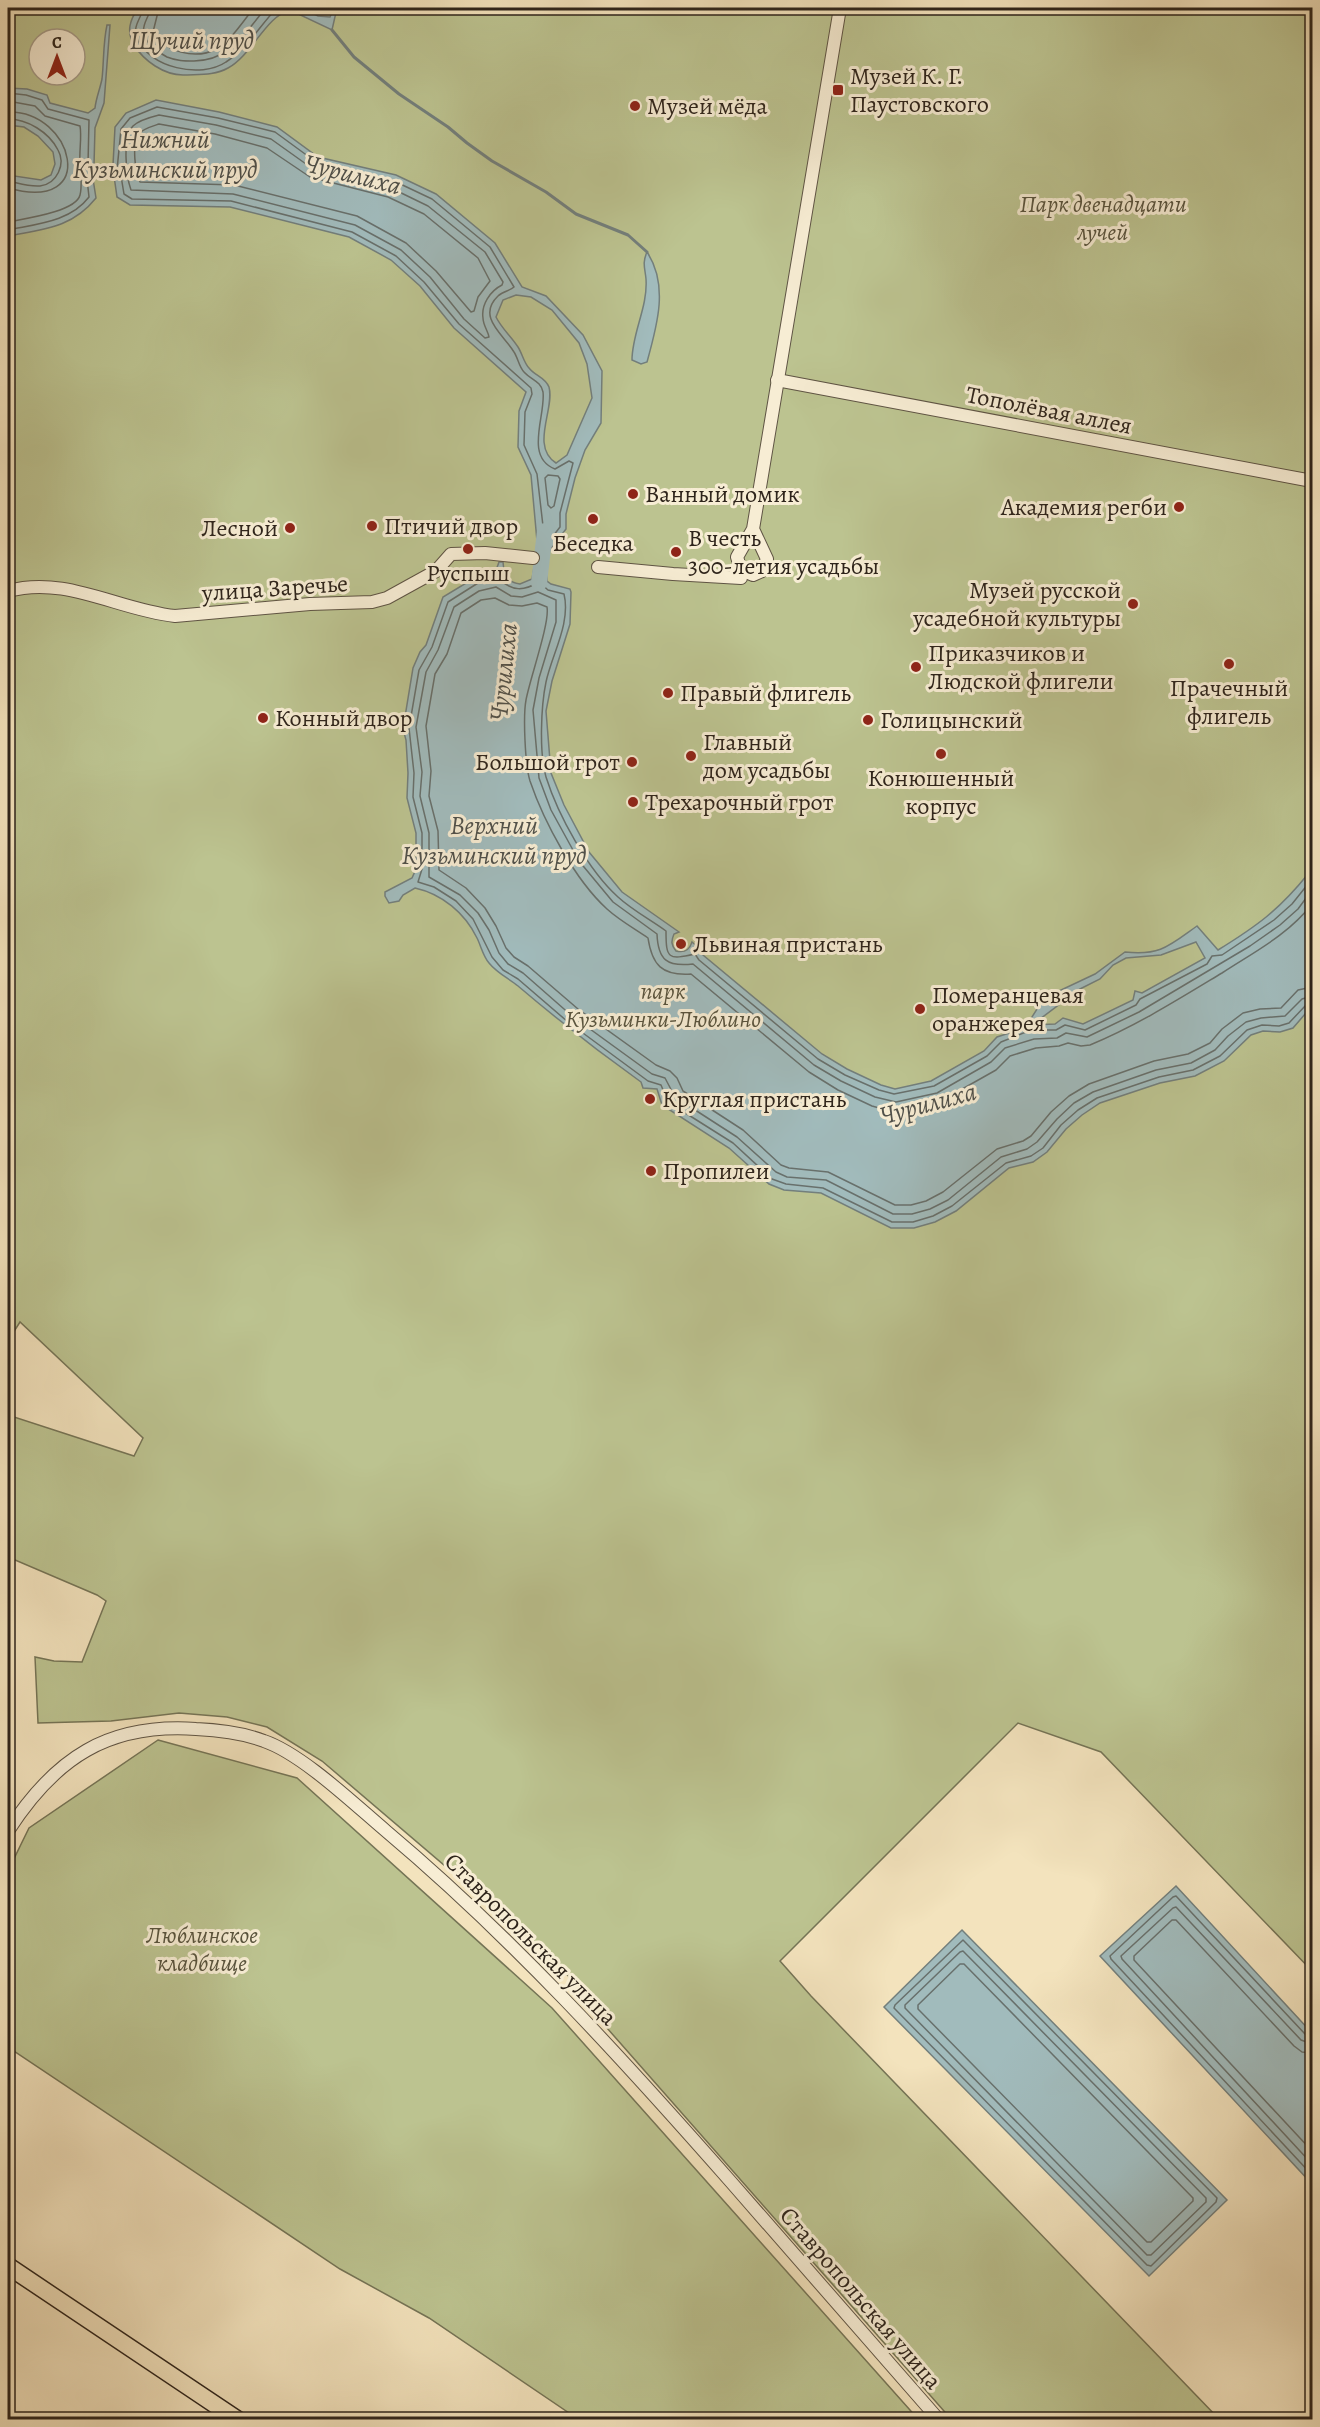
<svg xmlns="http://www.w3.org/2000/svg" width="1320" height="2427" font-family="Alegreya,serif">
  <rect width="100%" height="100%" fill="#f3e3bd"/>
  <filter id="stains"><feTurbulence type="fractalNoise" baseFrequency=".00333" numOctaves="4"/><feColorMatrix values="0 0 0 0 .2 0 0 0 0 .09 0 0 0 0 .02 0 0 0 .5 -.17"/></filter>
  <radialGradient id="worn" r=".72"><stop offset=".6" stop-color="#630" stop-opacity="0"/><stop offset="1" stop-color="#630" stop-opacity=".3"/></radialGradient>
  <g fill="#bcc390" stroke="#757456" stroke-width="1.5" fill-rule="evenodd">
    <path d="M8,8H1312V1971L1101,1752L1018,1723L780,1961L811,1996L1219,2419H951L585,2003L583,1990L487,1898L478,1894L322,1761L267,1727L227,1717L179,1713L111,1721L38,1723L35,1657L54,1661L82,1662L106,1601L97,1595L8,1557V1415L134,1456L143,1438L20,1322L8,1341ZM39,39H75V75H39Z"/>
    <polygon points="158,1740 297,1778 552,2008 918,2419 578,2419 429,2318 340,2269 8,2047 8,1871 29,1828"/>
  </g>
  <g fill="#a1bbbc" stroke="#737f7c" stroke-width="1.5" fill-rule="evenodd">
    <path d="M138,8H302L318,16L330,17L334,8H337L332,30L290,10C266,16 252,55 228,68C214,76 198,74 183,75C164,75 144,61 134,45C126,31 130,20 138,8Z"/>
    <path d="M107,25H110L104,103L95,128L94,165H113L115,127L126,113L156,100L219,112L277,127L318,157L396,175L436,194L495,243L522,287L546,296L583,335L602,371L601,423L585,450L575,478L566,514V529L548,553L538,552L531,475L518,447L519,411L526,392L454,328L420,286L391,260L349,237L230,207L130,205L117,197L114,176L93,179L96,198C72,228 44,229 8,236V175L41,180L51,175L55,164L53,152L38,136L24,127L8,125V88L27,89L47,95L50,103L88,113L95,108C96,98 100,89 102,79C104,61 103,43 107,25ZM516,295L531,297L552,310L579,343L587,364L592,398L567,455L556,463C530,446 555,409 549,387C545,377 535,376 529,368C524,363 522,353 518,347C511,336 502,329 496,317L503,300Z"/>
    <path d="M647,252C669,285 657,326 647,362L641,364L632,360C632,333 648,307 646,279C645,268 642,263 647,252Z"/>
    <path d="M499,562H503C504,574 506,582 520,584L532,579L535,562H546L547,581L551,584L570,589L571,592L570,624L552,681L546,711L551,773L564,805L589,852L622,892L679,932L674,934C671,941 671,945 676,951C684,953 689,951 692,942L699,948L703,955L822,1054L847,1069L881,1085L895,1089L931,1081L984,1051L997,1037L1025,1028L1044,998L1095,974L1125,952C1160,956 1169,946 1197,926L1218,950C1257,926 1279,910 1308,874L1312,872V1006L1293,1028L1280,1032L1263,1031L1251,1035L1224,1061L1195,1076L1160,1083L1100,1103L1082,1115L1066,1129L1047,1152L1033,1162L1009,1168L956,1211L935,1222L914,1228H891L821,1193L784,1190L769,1184L729,1148L662,1105L657,1089L643,1088L641,1082C599,1052 558,1020 518,986C508,978 497,973 489,963C483,956 481,946 477,938C465,913 442,894 415,888L403,895L399,901L389,903L385,896V892L412,878L416,869V833L407,798L408,773L406,740L403,729L413,668L420,652L426,645L443,597L481,574L485,578L495,573ZM1196,942L1205,958L1142,993L1135,991L1133,1000L1083,1024L1063,1018L1055,1024L1032,1025L1080,989L1100,979L1113,965L1126,958L1161,955Z"/>
    <polygon points="1176,1886 1312,2033 1312,2184 1100,1956"/>
    <polygon points="962,1930 1227,2200 1149,2276 884,2007"/>
  </g>
  <g fill="none" stroke-linecap="round" stroke-linejoin="round">
    <g stroke="#68706c" stroke-width="1.5">
      <path d="M143,8C142,18 132,25 137,38C149,68 201,79 226,62C247,49 260,25 277,8"/>
      <path d="M150,8C150,17 141,24 144,34C146,44 158,52 167,57C177,61 184,61 194,61C232,60 244,33 266,8"/>
      <path d="M159,8L153,32C164,52 196,60 216,49C232,40 243,21 254,8"/>
      <path d="M8,93L26,95L42,100L48,109L89,120L88,164L92,171L87,179L89,197C70,222 36,224 8,230"/>
      <path d="M8,101L35,106L45,116L80,126C82,137 79,151 80,163C81,170 82,188 80,195C76,212 22,219 8,222"/>
      <path d="M157,107L218,118L275,132L316,162L394,181L432,199L490,247L514,287C510,291 503,291 498,296C476,317 504,335 514,352C518,358 519,367 524,372C531,380 541,381 543,392C546,415 524,457 555,469L569,461L573,463L560,513V527L547,544L542,542L543,526L537,474L524,445L525,412L532,394L531,388L459,324L424,282L396,256L352,232L231,201L132,199L124,194L121,176L117,170L121,129L130,118Z"/>
      <path d="M8,112C73,110 101,214 8,188"/>
      <path d="M159,115L216,125L271,139L313,169L391,188L428,206L485,252L503,282L502,285C490,291 481,305 483,318C483,325 488,331 489,337L485,338L464,319L430,277L401,250L355,225L233,194L131,190C126,176 122,137 133,126C139,120 151,117 159,115Z"/>
      <path d="M8,119C27,119 49,132 58,150C66,164 57,184 40,186C29,187 18,183 8,181"/>
      <path d="M159,124L215,134L267,148L310,177L388,197L424,214L478,258L490,281L478,297L474,311L471,312L436,271L406,243L357,216L234,185L140,182C135,173 132,145 138,135C141,129 153,126 159,124Z"/>
      <polygon points="548,475 558,476 560,479 554,506 551,508 548,505 545,478"/>
      <path d="M1312,879L1292,904L1274,920L1222,955L1212,956L1207,964L1140,999L1136,1005L1085,1030L1065,1025L1056,1030H1031L1001,1042L987,1056L934,1086L894,1094L879,1090L845,1075L818,1059L699,960L695,954C668,960 666,959 666,931C651,920 632,910 618,897C588,870 558,815 546,777C539,753 541,706 546,682C552,654 571,623 564,594L548,590L539,582C524,591 512,592 498,578L486,583H478L448,602L432,647L419,670L409,728L414,773L413,797L422,833V869L418,882L434,887L456,901L473,919L492,957L503,970L518,979L568,1022L648,1081L661,1085L668,1102L733,1143L772,1179L786,1184L823,1188L892,1222H913L933,1216L952,1206L1006,1163L1031,1156L1043,1148L1061,1125L1078,1110L1097,1098L1159,1077L1193,1070L1220,1056L1247,1030L1262,1025L1279,1026L1289,1023L1306,1005L1312,1003"/>
      <path d="M1312,890L1298,909L1280,925L1250,946L1139,1012L1087,1037L1066,1033L1057,1038L1034,1039L1005,1048L991,1062L937,1093L896,1102L875,1097L841,1081L814,1065L693,964C667,967 658,960 657,934L613,902L579,861L551,810L539,778L533,710L539,678L556,622V600L538,592L522,597L511,596L496,587L479,591L454,607L438,650L426,672L416,727L422,772L420,796L429,833V877L460,895L478,913L489,930L499,953L508,964L523,973L572,1016L652,1074L665,1078L675,1097L737,1137L776,1172L787,1177L826,1180L893,1214H912L930,1209L948,1200L1001,1157L1027,1149L1037,1142L1057,1119L1074,1103L1093,1092L1156,1070L1191,1063L1215,1050L1228,1036L1246,1022L1261,1018L1285,1016L1302,999L1312,996"/>
      <path d="M1312,904C1288,935 1254,952 1222,973C1179,999 1136,1026 1090,1045L1081,1046L1068,1043L1059,1046L1036,1048L1010,1056L996,1070L941,1101L900,1111H890L872,1106L838,1090L809,1072L691,974C662,976 652,965 648,938C635,929 619,920 607,909C575,880 544,822 530,781C525,765 523,716 526,700C530,678 550,623 547,607L537,603L522,606L509,605L495,598L481,600L461,613L447,654L435,674L426,726L431,771L429,796L438,831L439,870L466,888L485,908L496,926L506,948L514,957L528,966L578,1009L656,1065L670,1071L677,1078L683,1091L743,1130L781,1165L789,1168L828,1172L895,1205H911L926,1201L943,1192L997,1149L1023,1141L1031,1136L1051,1112L1069,1096L1089,1084L1154,1061L1188,1054L1210,1043L1222,1029L1243,1013L1260,1009L1281,1008L1298,990L1312,987"/>
      <polygon points="963,1940 1217,2198 1216,2202 1151,2266 1147,2265 894,2008 895,2005"/>
      <polygon points="963,1951 1206,2198 1206,2202 1151,2255 1147,2255 905,2008 905,2005 960,1952"/>
      <polygon points="960,1964 964,1964 1193,2198 1193,2201 1151,2242 1147,2242 918,2009 918,2005"/>
      <polyline points="1312,2036 1305,2034 1176,1896 1173,1897 1110,1956 1111,1959 1312,2175"/>
      <polyline points="1312,2044 1301,2040 1176,1907 1173,1908 1121,1956 1122,1959 1312,2164"/>
      <polyline points="1312,2053 1302,2052 1294,2046 1176,1920 1172,1920 1134,1956 1134,1960 1312,2151"/>
    </g>
    <polyline stroke="#737f7c" stroke-width="3" points="332,30 354,57 399,94 448,127 467,143 492,161 546,192 576,214 628,235 647,252"/>
    <polyline stroke="#a1bbbc" stroke-width="16" points="539,583 545,531"/>
    <g stroke="#5f5444" stroke-width="14">
      <g id="minor">
        <polyline points="777,380 1312,481"/>
        <polyline points="753,529 767,559 762,571 753,575 741,570 737,557 753,529 840,8"/>
        <polyline points="598,567 673,574 741,578"/>
        <path d="M8,591C66,575 118,610 175,616L310,604L372,602L387,598L436,571L451,554L485,553L533,558"/>
        <path d="M8,1831C55,1758 108,1723 196,1729C219,1730 243,1733 264,1741C302,1754 354,1804 386,1831C512,1937 622,2058 731,2182C800,2261 870,2340 939,2420"/>
      </g>
    </g>
    <g stroke="#2e241b" stroke-width="19">
      <polyline id="major" points="8,2266 238,2420"/>
    </g>
    <use href="#minor" stroke="#f7edd4" stroke-width="12"/>
    <use href="#major" stroke="#f3e3bd" stroke-width="16"/>
  </g>
  <g fill="#8f2418" stroke="#f7edd4" stroke-width="2">
    <rect x="832" y="84" width="12" height="12" rx="3"/>
    <circle cx="635" cy="106" r="6"/>
    <circle cx="633" cy="494" r="6"/>
    <circle cx="1179" cy="507" r="6"/>
    <circle cx="593" cy="519" r="6"/>
    <circle cx="372" cy="526" r="6"/>
    <circle cx="290" cy="528" r="6"/>
    <circle cx="468" cy="549" r="6"/>
    <circle cx="676" cy="552" r="6"/>
    <circle cx="1133" cy="604" r="6"/>
    <circle cx="1229" cy="664" r="6"/>
    <circle cx="916" cy="667" r="6"/>
    <circle cx="668" cy="693" r="6"/>
    <circle cx="263" cy="718" r="6"/>
    <circle cx="868" cy="720" r="6"/>
    <circle cx="941" cy="754" r="6"/>
    <circle cx="691" cy="756" r="6"/>
    <circle cx="632" cy="762" r="6"/>
    <circle cx="633" cy="802" r="6"/>
    <circle cx="681" cy="944" r="6"/>
    <circle cx="920" cy="1009" r="6"/>
    <circle cx="650" cy="1099" r="6"/>
    <circle cx="651" cy="1171" r="6"/>
  </g>
  <g text-anchor="middle" stroke-width="6" stroke-linejoin="round" paint-order="stroke">
    <g font-size="24" fill="#2e241b" stroke="#f7edd4" text-anchor="start">
      <text x="850" y="84">Музей К. Г.<tspan x="850" dy="28">Паустовского</tspan></text>
      <text x="647" y="114">Музей мёда</text>
      <text x="645" y="502">Ванный домик</text>
      <text x="1167" y="515" text-anchor="end">Академия регби</text>
      <text x="384" y="534">Птичий двор</text>
      <text x="278" y="536" text-anchor="end">Лесной</text>
      <text x="688" y="546">В честь<tspan x="688" dy="28">300-летия усадьбы</tspan></text>
      <text x="593" y="551" text-anchor="middle">Беседка</text>
      <text x="468" y="581" text-anchor="middle">Руспыш</text>
      <text x="1121" y="598" text-anchor="end">Музей русской<tspan x="1121" dy="28">усадебной культуры</tspan></text>
      <text x="928" y="661">Приказчиков и<tspan x="928" dy="28">Людской флигели</tspan></text>
      <text x="1229" y="696" text-anchor="middle">Прачечный<tspan x="1229" dy="28">флигель</tspan></text>
      <text x="680" y="701">Правый флигель</text>
      <text x="275" y="726">Конный двор</text>
      <text x="880" y="728">Голицынский</text>
      <text x="703" y="750">Главный<tspan x="703" dy="28">дом усадьбы</tspan></text>
      <text x="620" y="770" text-anchor="end">Большой грот</text>
      <text x="941" y="786" text-anchor="middle">Конюшенный<tspan x="941" dy="28">корпус</tspan></text>
      <text x="645" y="810">Трехарочный грот</text>
      <text x="693" y="952">Львиная пристань</text>
      <text x="932" y="1003">Померанцевая<tspan x="932" dy="28">оранжерея</tspan></text>
      <text x="662" y="1107">Круглая пристань</text>
      <text x="663" y="1179">Пропилеи</text>
    </g>
    <g font-size="24" font-style="italic" fill="#59543e" stroke="#f7edd4">
      <text x="1103" y="212">Парк двенадцати<tspan x="1103" dy="28">лучей</tspan></text>
      <text x="663" y="999">парк<tspan x="663" dy="28">Кузьминки-Люблино</tspan></text>
      <text x="202" y="1943">Люблинское<tspan x="202" dy="28">кладбище</tspan></text>
    </g>
    <g font-size="24" fill="#2e241b" stroke="#f7edd4">
      <text transform="translate(1049 410) rotate(11)" y="8">Тополёвая аллея</text>
      <text transform="translate(275 588) rotate(-4)" y="8">улица Заречье</text>
      <text transform="translate(531 1939) rotate(45)" y="8">Ставропольская улица</text>
      <text transform="translate(861 2298) rotate(49)" y="8">Ставропольская улица</text>
    </g>
    <g font-size="26" font-style="italic" fill="#50514b" stroke="#f7edd4">
      <text x="192" y="49">Щучий пруд</text>
      <text x="165" y="148">Нижний<tspan x="165" dy="30">Кузьминский пруд</tspan></text>
      <text transform="translate(353 174) rotate(14)" y="9">Чурилиха</text>
      <text transform="translate(503 672) rotate(-84)" y="9">Чурилиха</text>
      <text x="494" y="834">Верхний<tspan x="494" dy="30">Кузьминский пруд</tspan></text>
      <text transform="translate(928 1103) rotate(-15)" y="9">Чурилиха</text>
    </g>
  </g>
  <rect width="1320" height="2427" fill="none" stroke="#f3e3bd" stroke-width="30"/>
  <rect x="9" y="9" width="1302" height="2409" fill="none" stroke="#2e241b" stroke-width="3"/>
  <rect x="15" y="15" width="1290" height="2397" fill="none" stroke="#2e241b" stroke-width="1.5"/>
  <g transform="translate(57 57)"><circle r="28" fill="#f7edd4" stroke="#a79d8a" stroke-width="1.5"/>
  <path d="M0-4.5L10 22L0 15L-10 22Z" fill="#8f2418"/>
  <text y="-9" font-size="16" font-weight="bold" text-anchor="middle" fill="#2e241b">С</text>
  </g>
  <rect width="100%" height="100%" filter="url(#stains)"/>
  <rect width="100%" height="100%" fill="url(#worn)"/>
</svg>
